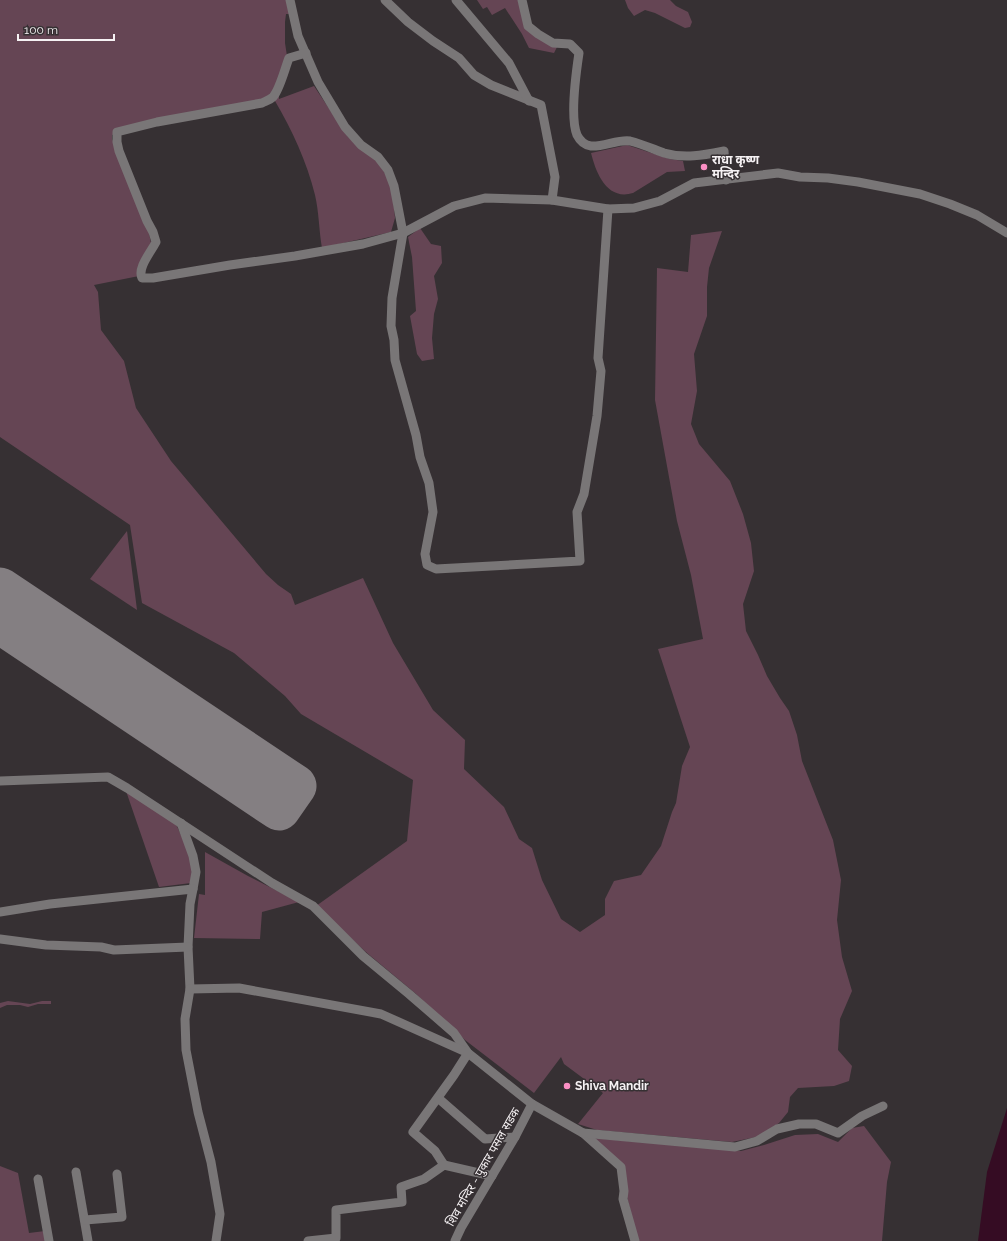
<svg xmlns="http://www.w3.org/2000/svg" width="1007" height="1241" font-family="Raleway,'Noto Sans Devanagari',sans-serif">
  <rect width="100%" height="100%" fill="#363033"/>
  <g fill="#654554">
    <path d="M0,0H288L291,14H286L285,22V43L289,69L279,92V99L314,86L348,137L369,154L380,165L386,175L392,188L395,218L391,232L322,248C319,231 319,212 315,195C307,162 292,130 275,101L112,135V139L122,159L147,223L151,243L139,276L94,285L98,292L101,330L124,361L136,408L171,461L266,574L278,585L291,594L295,605L363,578L393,643L433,710L465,740L464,769L504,807L519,839L532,848L542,880L561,919L580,932L605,915V899L614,881L641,875L661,846L672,812L676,803L682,766L690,747L658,649L703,639L691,575L677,521L655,400L657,268L688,272L691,235L722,231L709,268L707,287V316L694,354L697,391L691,424L699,444L730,481L743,514L751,543L754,571L743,604L746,631L758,655L767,676L780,698L789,711L797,735L802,761L833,840L841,880L837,920L842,957L852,991L840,1019L838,1050L852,1066L849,1081L834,1086L798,1088L790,1097L788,1112L779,1123L761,1136L732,1142L597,1130L578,1124L603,1093L564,1064L561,1057L534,1093L465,1040L415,993L367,953L316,906L407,841L413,780L301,714L285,696L234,653L142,603L130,525L0,437Z"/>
    <polygon points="477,0 518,0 524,24 557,47 554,53 529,48 522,34 505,8 492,15 487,7 483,9"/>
    <polygon points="625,0 670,0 676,6 688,12 692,22 690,27 685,28 655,13 645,10 634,16 628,8"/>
    <path d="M627,145L670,159L683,161L685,171L667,172L633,193C607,201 596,173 591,153Z"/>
    <polygon points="420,228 431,244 441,246 442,263 434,276 438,299 434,314 432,338 434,359 422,361 417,354 410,316 416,311 412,257 408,237"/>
    <polygon points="127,531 137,610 90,579"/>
    <polygon points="126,791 175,822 191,857 193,872 191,883 159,887"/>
    <polygon points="205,852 248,876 299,902 262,912 260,939 194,938 199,894 205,895"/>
    <polygon points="8,1001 30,1004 42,1001 51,1001 51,1004 38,1004 28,1007 20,1005 7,1005 0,1008 0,1003"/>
    <polygon points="864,1126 891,1162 887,1182 882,1241 638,1241 627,1197 624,1166 593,1138 741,1151 764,1145 795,1135 818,1134 838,1142 852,1128"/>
    <polygon points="0,1166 18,1173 29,1233 45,1231 47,1241 0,1241"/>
  </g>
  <polygon fill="#350c23" points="1007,1108 1007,1241 978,1241 987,1172"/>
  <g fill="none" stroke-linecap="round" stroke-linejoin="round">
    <polyline stroke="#847f82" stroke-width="43" points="0,589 295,786 279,809 0,622"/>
    <g stroke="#797677" stroke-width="9">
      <polyline points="290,0 298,36 318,82 345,127 361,145 378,157 388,170 394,186 403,233 392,298 391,326 394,340 395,360 416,435 420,457 429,483 433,512 425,554 427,565 436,569 580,561 577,512 584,494 597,416 601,371 598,358 608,209"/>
      <polyline points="385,0 408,22 433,41 459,58 474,75 491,85 541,105 555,177 552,200"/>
      <polyline points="456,0 509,63 529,101"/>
      <path d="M522,0L528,26L538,34L553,43L570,44L579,53C576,73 570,118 577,135C580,141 584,145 591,146C603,147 619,139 630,141C642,144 653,149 664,153C685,159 704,155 724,151L726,180"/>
      <path d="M306,53L289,58C285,68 280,89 273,97C270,100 266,101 262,103L157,122L117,132V142L119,151L147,221L153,232L156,242C151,252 137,268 142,278H153L230,265L295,256L363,244L403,233L454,206L485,198L552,200L608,209L634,208L660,201L694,183L778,173L800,177L828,178L858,182L920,194L950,204L977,215L1007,233"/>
      <polyline points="0,781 108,777 127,788 272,883 313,906 363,956 409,994 454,1033 468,1053 532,1104 583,1133 621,1167 624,1191 623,1199 635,1241"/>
      <polyline points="181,823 193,856 196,872 193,889"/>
      <polyline points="0,912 50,904 193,889 190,904 188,947 190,989 185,1019 186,1050 198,1112 211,1162 220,1214 216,1241"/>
      <polyline points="0,939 46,945 101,947 114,950 188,947"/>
      <polyline points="190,989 239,988 381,1014 468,1053 454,1075 413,1132 435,1151 444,1165"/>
      <polyline points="438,1098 485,1139 515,1137"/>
      <polyline points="583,1133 735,1147 757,1141 777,1129 799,1124 816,1124 838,1133 862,1116 883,1106"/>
      <polyline points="76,1172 88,1241"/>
      <polyline points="38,1179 49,1241"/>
      <polyline points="85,1220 122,1217 117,1174"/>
      <polyline points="308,1241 336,1238 336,1210 402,1202 401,1187 424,1179 444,1165 492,1176"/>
      <polyline points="455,1241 461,1228 515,1137 532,1104"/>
    </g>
  </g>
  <g fill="#fb8fc4" stroke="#363033" stroke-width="1.5">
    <circle cx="704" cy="167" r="4"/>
    <circle cx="567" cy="1086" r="4"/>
  </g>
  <g text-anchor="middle" stroke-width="3" stroke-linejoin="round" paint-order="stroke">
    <g font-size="12" font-weight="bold" fill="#f6f2f4" stroke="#363033" text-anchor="start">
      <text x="712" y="164">राधा कृष्ण<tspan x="712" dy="14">मन्दिर</tspan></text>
      <text x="575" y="1090">Shiva Mandir</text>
    </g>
    <g font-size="12" fill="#f6f2f4" stroke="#363033">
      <text transform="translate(483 1167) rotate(-60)" y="4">शिव मन्दिर - पुकार पसल सडक</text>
    </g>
  </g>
  <path d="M18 34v6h96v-6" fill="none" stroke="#f6f2f4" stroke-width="2"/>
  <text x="24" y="34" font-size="12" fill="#f6f2f4" stroke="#363033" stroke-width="3" paint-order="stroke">100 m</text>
</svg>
